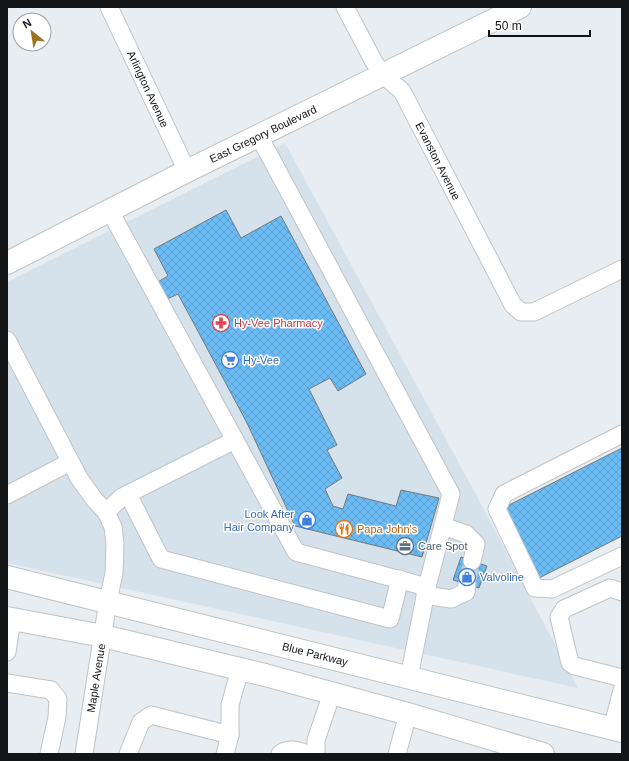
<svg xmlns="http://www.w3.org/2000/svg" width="629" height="761" font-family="Helvetica,sans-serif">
  <defs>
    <pattern id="building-cross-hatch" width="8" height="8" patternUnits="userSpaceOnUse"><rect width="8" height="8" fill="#6bbbf4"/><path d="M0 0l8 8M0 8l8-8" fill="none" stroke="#5ca0d0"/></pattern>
  </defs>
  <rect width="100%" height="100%" fill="#e8edf1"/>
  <polygon fill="#d6e2eb" points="285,143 472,487 578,688 7,563 7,282"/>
  <g fill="url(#building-cross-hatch)" stroke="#74797c">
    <polygon points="226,210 241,238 281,216 366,374 338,391 330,378 309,389 337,445 327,450 342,478 325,489 333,506 343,509 348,494 396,506 401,490 439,498 422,557 295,526 247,423 178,294 165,300 156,283 168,276 154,249"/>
    <polygon points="622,448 622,536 539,578 503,508"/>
    <polygon points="461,557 487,566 479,588 453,580"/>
  </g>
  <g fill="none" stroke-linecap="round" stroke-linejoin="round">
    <polyline stroke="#c8ccd0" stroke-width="17" stroke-dasharray="17 8" stroke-linecap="butt" points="467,584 472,561"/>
    <g stroke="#bec3c6" stroke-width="19">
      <g id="minor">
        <polyline points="109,7 187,171"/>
        <polyline points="345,7 374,62 383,75 402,91 513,305 521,312 534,312 622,269"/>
        <polyline points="259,136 451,494 427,587"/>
        <polyline points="110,211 296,552 427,587 409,677"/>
        <polyline points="7,340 79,478 94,499 106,512 113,527 115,544 114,573 108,601 84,754"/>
        <polyline points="622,434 504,494 497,509 535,588 552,589 622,556"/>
        <polyline points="128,494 161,559 390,619 400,579"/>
        <polyline points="7,495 70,462"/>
        <polyline points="106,512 122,497 235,440"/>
        <polyline points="443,526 466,534 476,544 472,561"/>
        <polyline points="622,592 610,588 564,609 559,617 570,663 575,666 622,678"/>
        <polyline points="425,595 451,599 466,592 467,584"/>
        <polyline points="7,652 12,618"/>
        <polyline points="7,683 51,690 58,699 57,717 49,754"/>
        <polyline points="612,729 622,690"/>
        <polyline points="128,754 141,722 151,715 230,735 230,705 240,669"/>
        <polyline points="225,754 230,735"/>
        <path d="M280,754C288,746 301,752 310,754"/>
        <polyline points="316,754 316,740 332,693"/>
        <polyline points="397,754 408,714"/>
      </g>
    </g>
    <g stroke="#bec3c6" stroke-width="24">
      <polyline id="major" points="7,263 187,171 520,7"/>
    </g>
    <g stroke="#bec3c6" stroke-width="24">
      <g id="highway">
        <polyline points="7,577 622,731"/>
        <polyline points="7,618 103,636 265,675 408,714 543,754"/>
      </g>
    </g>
    <use href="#minor" stroke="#fff" stroke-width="17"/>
    <use href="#major" stroke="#fff" stroke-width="22"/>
    <use href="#highway" stroke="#fff" stroke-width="22"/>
  </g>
  <defs>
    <g id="pharmacy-ring" transform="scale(0.9)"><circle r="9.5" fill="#fff" stroke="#e0444e" stroke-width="1.5"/><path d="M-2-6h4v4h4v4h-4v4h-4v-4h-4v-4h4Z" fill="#e0444e"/></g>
    <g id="supermarket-ring" transform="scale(0.9)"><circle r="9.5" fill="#fff" stroke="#3f7fe0" stroke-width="1.5"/><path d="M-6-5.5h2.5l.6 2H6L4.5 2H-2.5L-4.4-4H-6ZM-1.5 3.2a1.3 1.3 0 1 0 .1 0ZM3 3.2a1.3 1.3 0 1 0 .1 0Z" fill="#3f7fe0"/></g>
    <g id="shop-ring" transform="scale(0.9)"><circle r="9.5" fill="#fff" stroke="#3f7fe0" stroke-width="1.5"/><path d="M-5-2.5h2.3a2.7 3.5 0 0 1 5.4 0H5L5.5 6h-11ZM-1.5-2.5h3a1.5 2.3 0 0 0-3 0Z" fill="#3f7fe0"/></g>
    <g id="restaurant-ring" transform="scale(0.9)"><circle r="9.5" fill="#fff" stroke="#e8710a" stroke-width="1.5"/><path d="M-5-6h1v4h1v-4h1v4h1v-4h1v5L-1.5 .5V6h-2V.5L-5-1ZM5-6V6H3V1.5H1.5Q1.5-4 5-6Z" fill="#e8710a"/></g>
    <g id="office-ring" transform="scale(0.9)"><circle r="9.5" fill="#fff" stroke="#5c6f8a" stroke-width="1.5"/><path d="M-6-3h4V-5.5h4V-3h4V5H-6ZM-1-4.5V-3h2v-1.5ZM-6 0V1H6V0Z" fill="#5c6f8a"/></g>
  </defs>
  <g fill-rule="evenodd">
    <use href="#pharmacy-ring" x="221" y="323"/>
    <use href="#supermarket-ring" x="230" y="360"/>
    <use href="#shop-ring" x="307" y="520"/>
    <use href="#restaurant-ring" x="344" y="529"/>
    <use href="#office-ring" x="405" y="546"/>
    <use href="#shop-ring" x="467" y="577"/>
  </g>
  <g text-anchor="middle" stroke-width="3" stroke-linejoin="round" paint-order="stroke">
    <g font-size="11" fill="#131416" stroke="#fff">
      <text transform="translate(148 89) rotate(65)" y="4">Arlington Avenue</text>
      <text transform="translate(263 134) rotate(-26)" y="4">East Gregory Boulevard</text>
      <text transform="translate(438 161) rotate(63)" y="4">Evanston Avenue</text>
      <text transform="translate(315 654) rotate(14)" y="4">Blue Parkway</text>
      <text transform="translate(96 678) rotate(-81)" y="4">Maple Avenue</text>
    </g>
    <g font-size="11" fill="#be3a42" stroke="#fff" text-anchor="start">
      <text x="234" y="327">Hy-Vee Pharmacy</text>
    </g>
    <g font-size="11" fill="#366cbe" stroke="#fff" text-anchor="start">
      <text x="243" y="364">Hy-Vee</text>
      <text x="294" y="518" text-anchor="end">Look After<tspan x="294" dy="13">Hair Company</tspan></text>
      <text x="480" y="581">Valvoline</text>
    </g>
    <g font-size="11" fill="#c56008" stroke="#fff" text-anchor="start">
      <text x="357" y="533">Papa John's</text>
    </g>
    <g font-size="11" fill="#4e5e75" stroke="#fff" text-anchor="start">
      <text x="418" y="550">Care Spot</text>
    </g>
  </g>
  <rect width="629" height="761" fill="none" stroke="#131416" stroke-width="16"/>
  <g transform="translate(32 32) rotate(330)"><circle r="19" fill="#ffffff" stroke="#a1a1a2"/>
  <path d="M0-3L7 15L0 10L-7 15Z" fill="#9d7422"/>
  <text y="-6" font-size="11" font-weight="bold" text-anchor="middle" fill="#131416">N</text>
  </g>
  <path d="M489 30v6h101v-6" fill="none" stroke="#131416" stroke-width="2"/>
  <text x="495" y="30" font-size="12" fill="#131416" stroke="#ffffff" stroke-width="3" paint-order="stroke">50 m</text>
</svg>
